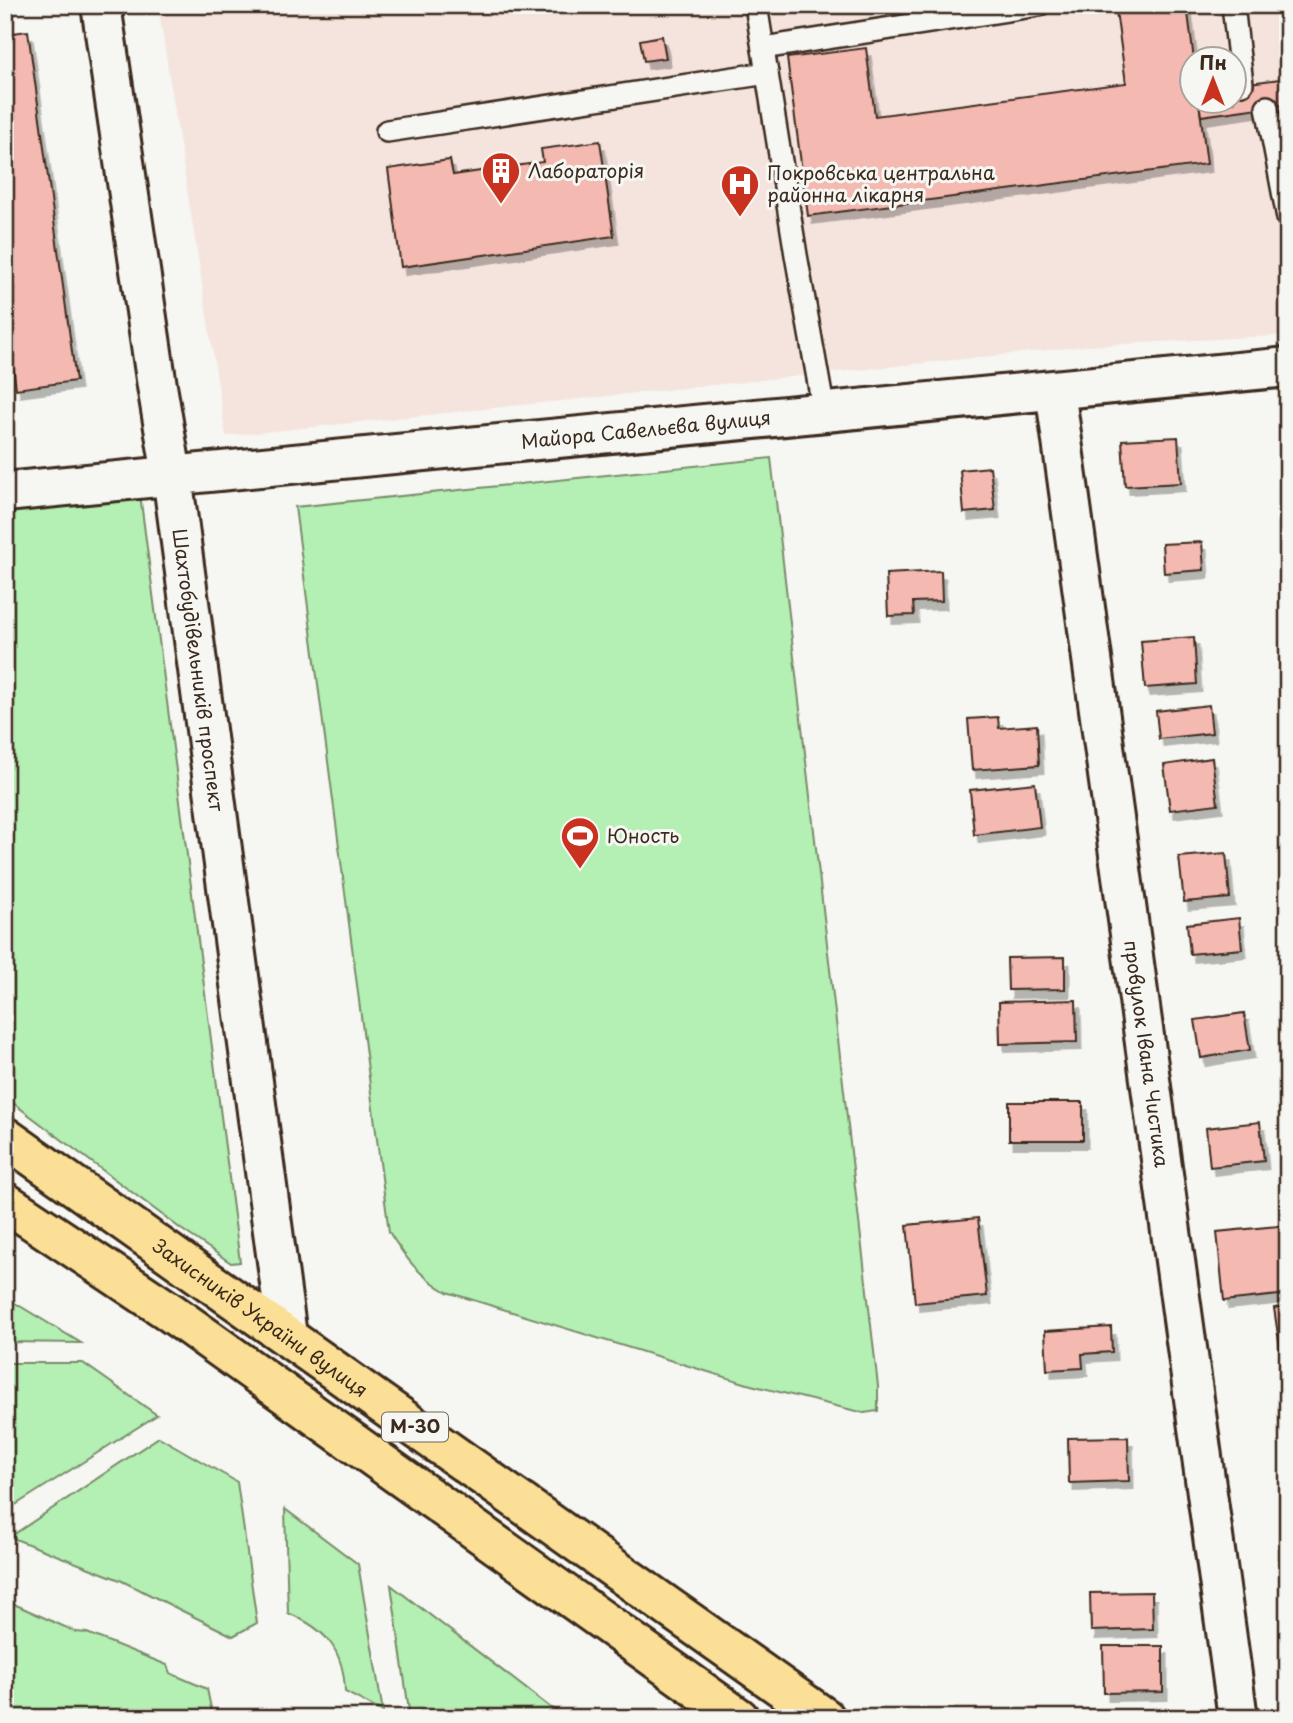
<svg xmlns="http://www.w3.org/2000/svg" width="1293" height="1723" font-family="'Playpen Sans',sans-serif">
  <defs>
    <filter id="shadow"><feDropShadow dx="4.5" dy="8" stdDeviation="0" flood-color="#0004"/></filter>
  </defs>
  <rect width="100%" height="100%" fill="#f6f6f2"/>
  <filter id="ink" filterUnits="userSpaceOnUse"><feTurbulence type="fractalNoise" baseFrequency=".0143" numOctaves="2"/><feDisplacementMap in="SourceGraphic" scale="14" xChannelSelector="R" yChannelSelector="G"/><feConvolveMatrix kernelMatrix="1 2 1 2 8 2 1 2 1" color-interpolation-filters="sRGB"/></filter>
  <g filter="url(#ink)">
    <path fill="#f5e4de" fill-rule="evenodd" d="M158,5H1288V335L1087,346L226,436ZM1192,60H1234V102H1192Z"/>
    <g fill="#b4efb4" stroke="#788c69" stroke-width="2">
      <path d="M771,458L878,1386V1411L864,1413L751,1385L447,1292C418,1275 407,1260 389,1232L295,507Z"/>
      <polygon points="138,479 240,1262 231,1263 181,1229 5,1097 5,492"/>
      <polygon points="5,1297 81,1343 5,1342"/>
      <polygon points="5,1363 83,1363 157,1415 6,1511 5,1518"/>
      <polygon points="159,1437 237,1482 257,1623 233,1636 120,1580 10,1537"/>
      <path d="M285,1509L358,1564L383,1712L345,1692C344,1650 326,1629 288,1613Z"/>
      <polygon points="391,1585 564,1718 410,1718"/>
      <polygon points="5,1600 76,1632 87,1633 167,1665 170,1673 207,1689 213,1718 5,1718"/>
    </g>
    <g fill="#f4b9b1" stroke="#3b2a1e" stroke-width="2" filter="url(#shadow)">
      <polygon points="1155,5 1187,5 1194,60 1192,60 1192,102 1199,102 1207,164 808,216 787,58 866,48 875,116 1126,83 1116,11"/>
      <polygon points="28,31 76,381 16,389 5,307 5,34"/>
      <polygon points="662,36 666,58 644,61 640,40"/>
      <polygon points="1288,78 1288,104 1201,116 1199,102 1234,102 1234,85"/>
      <polygon points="600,141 614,236 401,267 388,169 450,160 453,175 543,162 541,149"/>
      <polygon points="1178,437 1181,483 1125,486 1122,440"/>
      <polygon points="990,467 995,510 964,513 960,470"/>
      <polygon points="1202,542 1204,570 1164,573 1162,544"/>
      <polygon points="941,571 942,601 913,602 914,615 888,616 886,574"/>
      <polygon points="1194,637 1197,684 1145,688 1141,641"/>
      <polygon points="1209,705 1212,733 1159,739 1156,711"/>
      <polygon points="998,717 999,728 1037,725 1039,765 972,770 968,719"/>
      <polygon points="1212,758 1218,804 1170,810 1164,765"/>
      <polygon points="1035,783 1040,827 974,835 970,790"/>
      <polygon points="1226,853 1230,898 1184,902 1179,857"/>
      <polygon points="1239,918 1242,949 1190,954 1187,924"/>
      <polygon points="1065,957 1065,989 1008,990 1007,958"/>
      <polygon points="1076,1000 1077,1042 1000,1044 999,1002"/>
      <polygon points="1244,1013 1250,1050 1201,1058 1195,1020"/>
      <rect x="1009" y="1102" width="74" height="38"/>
      <polygon points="1260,1122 1264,1161 1210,1167 1206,1128"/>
      <polygon points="978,1218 987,1296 915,1303 907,1225"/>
      <polygon points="1288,1225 1288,1294 1224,1301 1217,1232"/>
      <polygon points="1288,1306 1288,1354 1281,1355 1274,1308"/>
      <polygon points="1111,1327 1112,1352 1082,1354 1083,1368 1047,1370 1045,1331"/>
      <polygon points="1128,1437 1129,1481 1069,1483 1068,1438"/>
      <polygon points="1152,1592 1153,1629 1091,1631 1090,1593"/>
      <polygon points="1288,1613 1288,1641 1283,1614"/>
      <polygon points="1103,1646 1163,1646 1163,1692 1104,1693"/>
    </g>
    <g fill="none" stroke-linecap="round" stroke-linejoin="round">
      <g stroke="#3b2a1e" stroke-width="26">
        <g id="service">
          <polyline points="756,5 796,255 824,412"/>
          <polyline points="1233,5 1242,84"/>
          <polyline points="763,48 1039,5"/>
          <polyline points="1267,107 1288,218"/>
          <polyline points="387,131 767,73"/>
        </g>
      </g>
      <g stroke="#3b2a1e" stroke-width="44">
        <g id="minor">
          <path id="s1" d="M101,5L157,386L172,475L287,1336"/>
          <path id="s2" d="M1055,390L1238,1718"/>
          <path id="s3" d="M5,492L1288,367"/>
        </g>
      </g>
      <g stroke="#3b2a1e" stroke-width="44">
        <g id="trunk">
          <path id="s4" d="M5,1137L825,1718"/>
          <polyline points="5,1202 170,1312 739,1718"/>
        </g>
      </g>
      <use href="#service" stroke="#f6f6f2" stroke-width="21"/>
      <use href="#minor" stroke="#f6f6f2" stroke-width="38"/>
      <use href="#trunk" stroke="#fbdf96" stroke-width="38"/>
    </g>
  </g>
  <defs>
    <g id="building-pin" transform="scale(2.0125)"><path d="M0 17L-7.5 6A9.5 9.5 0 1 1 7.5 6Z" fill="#c8321e" stroke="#f6f6f2"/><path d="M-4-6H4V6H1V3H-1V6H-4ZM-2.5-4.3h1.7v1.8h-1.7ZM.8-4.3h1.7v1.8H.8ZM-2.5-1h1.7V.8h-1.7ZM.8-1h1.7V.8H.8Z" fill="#fff"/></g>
    <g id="hospital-pin" transform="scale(2.0125)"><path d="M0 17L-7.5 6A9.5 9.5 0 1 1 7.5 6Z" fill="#c8321e" stroke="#f6f6f2"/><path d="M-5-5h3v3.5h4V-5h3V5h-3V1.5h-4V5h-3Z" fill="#fff"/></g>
    <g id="stadium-pin" transform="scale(2.0125)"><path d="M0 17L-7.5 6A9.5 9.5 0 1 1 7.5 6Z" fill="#c8321e" stroke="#f6f6f2"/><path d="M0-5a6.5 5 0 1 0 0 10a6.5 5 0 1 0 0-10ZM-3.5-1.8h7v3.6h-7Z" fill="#fff"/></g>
  </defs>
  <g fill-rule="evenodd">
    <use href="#building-pin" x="501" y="171"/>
    <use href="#hospital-pin" x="740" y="184"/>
    <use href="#stadium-pin" x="580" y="836"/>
  </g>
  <g text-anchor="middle" stroke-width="6" stroke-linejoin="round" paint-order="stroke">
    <rect fill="#f6f6f2" stroke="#73675e" stroke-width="2" x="382" y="1412.5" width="66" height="29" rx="5"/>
    <g font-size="18" font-weight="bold" fill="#3b2a1e">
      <text x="415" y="1433">М-30</text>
    </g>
    <g font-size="19" fill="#3b2a1e" stroke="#f6f6f2" text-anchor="start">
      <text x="528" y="178">Лабораторія</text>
      <text x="767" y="180">Покровська центральна<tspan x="767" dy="22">районна лікарня</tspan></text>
      <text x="607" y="843">Юность</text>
    </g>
    <g font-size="19" fill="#3b2a1e" stroke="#f6f6f2">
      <text dy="7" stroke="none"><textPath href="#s3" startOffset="644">Майора Савельєва вулиця</textPath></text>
      <text dy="7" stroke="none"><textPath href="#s1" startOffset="672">Шахтобудівельників проспект</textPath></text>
      <text dy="7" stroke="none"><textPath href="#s2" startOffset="670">провулок Івана Чистика</textPath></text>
      <text dy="7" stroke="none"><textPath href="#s4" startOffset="313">Захисників України вулиця</textPath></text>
    </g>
  </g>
  <rect width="1293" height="1723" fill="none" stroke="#f6f6f2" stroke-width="28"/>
  <rect x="14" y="14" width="1265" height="1695" fill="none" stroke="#3b2a1e" stroke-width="2.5" filter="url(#ink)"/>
  <g transform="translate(1213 80)"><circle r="33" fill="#f6f6f2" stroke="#aba49d" stroke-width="2"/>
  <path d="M0-5L12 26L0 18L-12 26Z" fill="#c8321e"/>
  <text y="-10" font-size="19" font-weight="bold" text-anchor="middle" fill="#3b2a1e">Пн</text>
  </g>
</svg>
